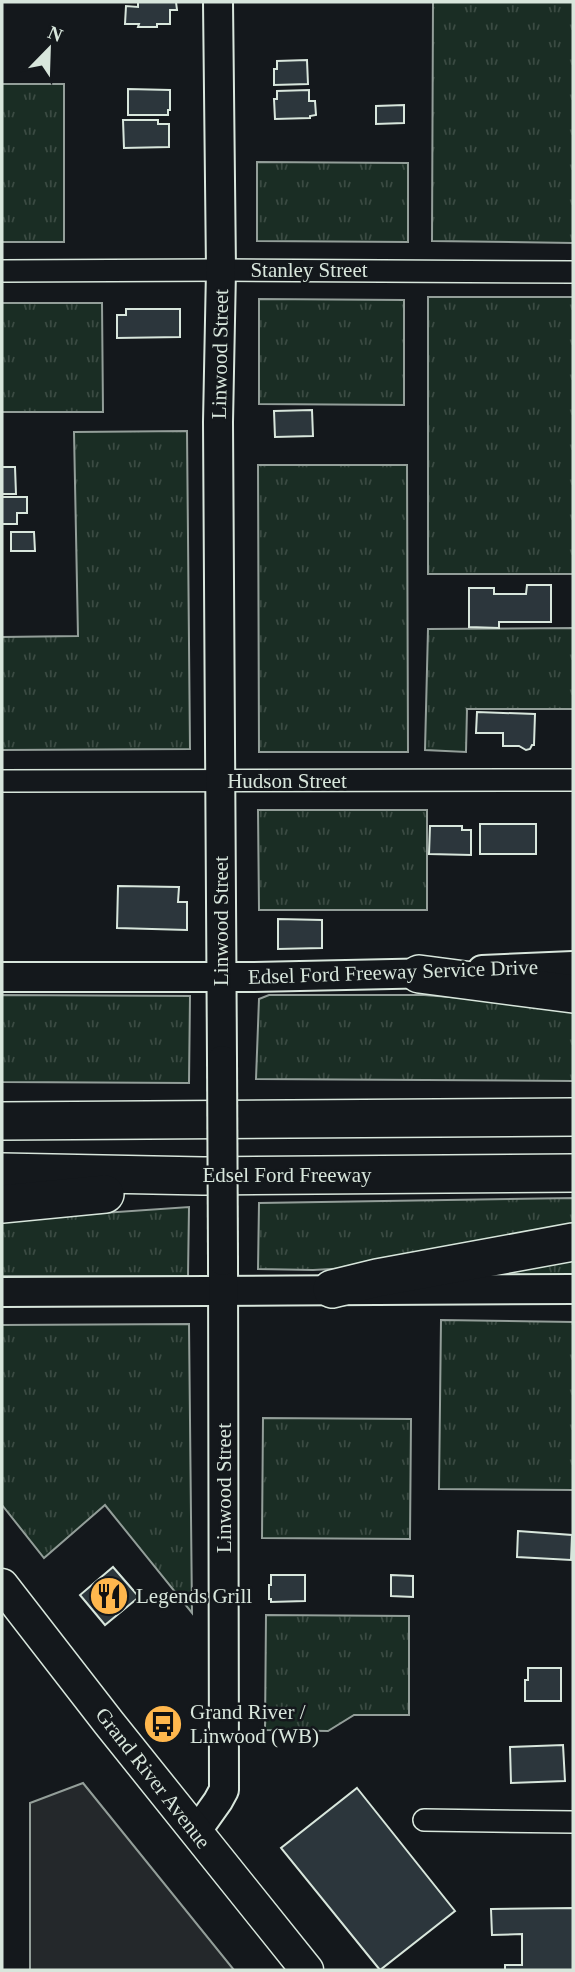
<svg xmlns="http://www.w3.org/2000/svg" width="575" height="1972" font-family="'Times New Roman',serif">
  <defs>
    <pattern id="grass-tufts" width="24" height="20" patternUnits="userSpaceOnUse" patternTransform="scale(1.75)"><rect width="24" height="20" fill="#1a2d24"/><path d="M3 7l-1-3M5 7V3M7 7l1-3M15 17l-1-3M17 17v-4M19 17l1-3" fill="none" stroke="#3b4b43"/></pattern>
  </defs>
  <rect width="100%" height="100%" fill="#14181c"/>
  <g fill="url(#grass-tufts)" stroke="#939e99" stroke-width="2">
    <polygon points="433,2 573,2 573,243 432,241"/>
    <rect x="2" y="84" width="62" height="158"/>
    <polygon points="257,162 408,163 408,242 257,241"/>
    <rect x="428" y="297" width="145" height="277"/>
    <polygon points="259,299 404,300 404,405 259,404"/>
    <polygon points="2,303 102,303 103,412 2,412"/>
    <polygon points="187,431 190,749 2,750 2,637 78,636 74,432"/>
    <polygon points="258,465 407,465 408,752 259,752"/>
    <polygon points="573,628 573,709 467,709 466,752 425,750 428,629"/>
    <polygon points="258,810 427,810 427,910 259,910"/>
    <polygon points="2,995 190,996 189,1083 2,1082"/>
    <polygon points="269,995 424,995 502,1001 573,1010 573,1081 256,1079 259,999"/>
    <polygon points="573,1198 573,1234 386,1266 313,1270 258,1269 259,1203"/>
    <polygon points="189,1207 188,1276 2,1276 2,1220"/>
    <polygon points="573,1259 573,1278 485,1278 485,1273"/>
    <polygon points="441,1320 573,1322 573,1490 439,1489"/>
    <polygon points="189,1324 192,1613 105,1505 44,1558 2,1505 2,1325"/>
    <polygon points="263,1418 411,1419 410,1539 262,1538"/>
    <polygon points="266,1615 409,1616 409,1715 354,1715 328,1731 265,1730"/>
  </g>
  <polygon fill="#24282b" stroke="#939e99" stroke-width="2" points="83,1783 234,1970 30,1970 30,1803"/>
  <g fill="#2c363c" stroke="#d8e6dc" stroke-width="2">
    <polygon points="138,2 176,2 177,10 170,10 170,24 157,24 157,27 138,27 139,24 125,24 126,6 138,7"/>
    <polygon points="307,60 308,84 274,85 274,69 277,69 277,61"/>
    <polygon points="128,89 170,90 170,110 168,110 168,115 128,115"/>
    <polygon points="309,90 309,101 315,101 316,115 310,116 310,118 275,119 274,99 277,99 277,91"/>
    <polygon points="404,105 404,123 376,124 376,106"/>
    <polygon points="123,120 158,120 158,124 169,124 169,147 124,148"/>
    <polygon points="126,309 180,309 180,337 117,338 117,315 126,315"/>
    <polygon points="312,410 313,436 275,437 274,411"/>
    <polygon points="2,467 15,467 16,494 2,494"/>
    <polygon points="2,497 27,497 27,513 17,513 17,524 2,524"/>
    <polygon points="11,532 34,532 35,551 11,551"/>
    <polygon points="527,585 551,585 551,622 499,622 499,628 469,627 469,588 494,588 494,594 526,594"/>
    <polygon points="477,712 535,714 534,745 532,745 530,749 526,750 519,746 503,746 503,733 476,733"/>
    <rect x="480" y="824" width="56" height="30"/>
    <polygon points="430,826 462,826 462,830 471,830 471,855 429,854"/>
    <polygon points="118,886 179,887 178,902 187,902 187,930 117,928"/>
    <polygon points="278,919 322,920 322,948 278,949"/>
    <polygon points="518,1531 572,1535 571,1560 517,1557"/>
    <polygon points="113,1567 139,1597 105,1625 80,1595"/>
    <polygon points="271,1575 305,1575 305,1601 271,1602 271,1599 269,1599 269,1585 271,1585"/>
    <polygon points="391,1575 413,1576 413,1597 391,1596"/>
    <polygon points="528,1668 561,1668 561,1701 525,1701 525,1680 528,1680"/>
    <polygon points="563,1745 565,1781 511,1783 510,1747"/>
    <polygon points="357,1788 455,1911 380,1970 281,1848"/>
    <polygon points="573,1908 573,1970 505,1970 505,1965 522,1965 522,1934 492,1935 491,1909"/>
  </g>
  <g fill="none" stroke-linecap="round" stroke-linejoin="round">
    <g stroke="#d8e6dc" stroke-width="24">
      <g id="street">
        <polyline points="2,271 221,270 573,272"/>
        <polyline points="2,781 573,780"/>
        <polyline points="424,1820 573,1822"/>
      </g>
    </g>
    <g stroke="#d8e6dc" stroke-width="32">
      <g id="secondary">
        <polyline points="218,2 221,270 218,422 222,1060"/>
        <polyline points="482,970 573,966"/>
        <polyline points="2,977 253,977 438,973"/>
        <path d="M2,1292C192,1292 383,1289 573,1289"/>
        <polyline points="196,1832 218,1801 224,1790 223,1261"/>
      </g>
    </g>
    <g stroke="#d8e6dc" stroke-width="35">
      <polyline id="primary" points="2,1585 109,1723 307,1970"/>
    </g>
    <g stroke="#d8e6dc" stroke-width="40">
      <g id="highway">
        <polyline points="419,974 573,994"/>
        <polyline points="2,1121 573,1117"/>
        <polyline points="2,1172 203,1176 573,1173"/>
        <polyline points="2,1204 105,1194"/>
        <polyline points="332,1289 377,1278 573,1242"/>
      </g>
    </g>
    <use href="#street" stroke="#14181c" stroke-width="21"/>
    <use href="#secondary" stroke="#14181c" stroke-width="28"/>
    <use href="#primary" stroke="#14181c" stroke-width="32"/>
    <use href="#highway" stroke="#14181c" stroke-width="37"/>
    <g stroke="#d8e6dc" stroke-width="32" stroke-linecap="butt">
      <polyline id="secondary-bridge" points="222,1060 223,1261"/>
    </g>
    <use href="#secondary-bridge" stroke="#14181c" stroke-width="28"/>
  </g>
  <defs>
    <g id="restaurant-disc" transform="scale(2.0125)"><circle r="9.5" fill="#ffb74d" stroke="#14181c"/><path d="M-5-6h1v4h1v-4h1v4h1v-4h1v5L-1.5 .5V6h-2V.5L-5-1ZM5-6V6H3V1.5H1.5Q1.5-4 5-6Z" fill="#111"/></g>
    <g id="bus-disc" transform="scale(2.0125)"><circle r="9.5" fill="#ffb74d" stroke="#14181c"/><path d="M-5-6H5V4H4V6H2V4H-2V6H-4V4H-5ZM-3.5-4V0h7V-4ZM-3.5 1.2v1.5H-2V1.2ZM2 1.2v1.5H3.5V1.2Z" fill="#111"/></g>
  </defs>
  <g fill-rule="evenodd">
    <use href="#restaurant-disc" x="109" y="1596"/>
    <use href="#bus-disc" x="163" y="1724"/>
  </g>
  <g text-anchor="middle" stroke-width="5" stroke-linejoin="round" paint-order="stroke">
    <g font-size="21" fill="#d8e6dc" stroke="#14181c">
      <text x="309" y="277">Stanley Street</text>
      <text transform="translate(220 354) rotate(-89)" y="7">Linwood Street</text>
      <text x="287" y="788">Hudson Street</text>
      <text transform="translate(221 921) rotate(-90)" y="7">Linwood Street</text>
      <text transform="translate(393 972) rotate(-2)" y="7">Edsel Ford Freeway Service Drive</text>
      <text x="287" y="1182">Edsel Ford Freeway</text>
      <text transform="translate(224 1488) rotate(-90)" y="7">Linwood Street</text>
      <text transform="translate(153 1778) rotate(52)" y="7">Grand River Avenue</text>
    </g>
    <g font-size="21" fill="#d8e6dc" stroke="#14181c" text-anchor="start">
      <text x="136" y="1603">Legends Grill</text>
      <text x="190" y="1719">Grand River /<tspan x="190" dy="24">Linwood (WB)</tspan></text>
    </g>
  </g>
  <rect width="575" height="1972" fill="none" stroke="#d8e6dc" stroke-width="7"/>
  <g transform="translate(49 49) rotate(23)" stroke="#14181c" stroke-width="5" paint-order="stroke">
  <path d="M0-5L12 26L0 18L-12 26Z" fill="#d8e6dc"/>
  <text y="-10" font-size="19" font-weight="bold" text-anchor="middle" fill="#d8e6dc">N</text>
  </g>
</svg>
